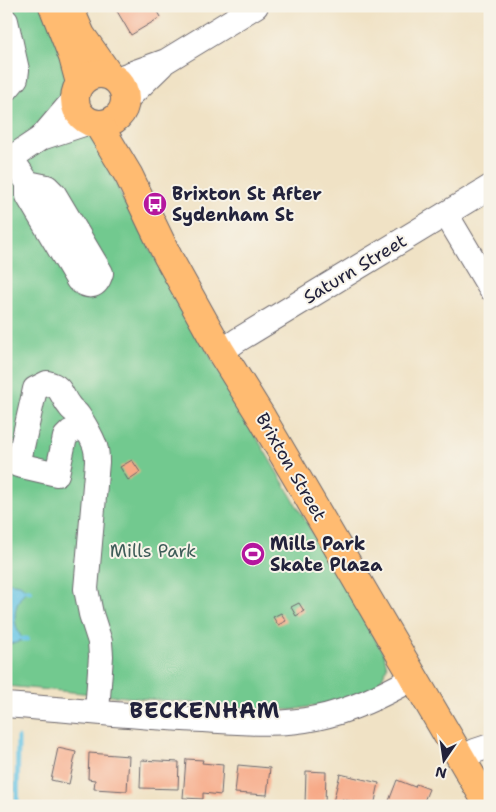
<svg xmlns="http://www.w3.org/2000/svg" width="496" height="812" font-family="'Shantell Sans',sans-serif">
  <rect width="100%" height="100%" fill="#f7f3e8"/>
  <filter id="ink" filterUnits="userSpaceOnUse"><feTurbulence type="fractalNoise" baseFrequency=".02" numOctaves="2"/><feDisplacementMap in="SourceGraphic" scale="10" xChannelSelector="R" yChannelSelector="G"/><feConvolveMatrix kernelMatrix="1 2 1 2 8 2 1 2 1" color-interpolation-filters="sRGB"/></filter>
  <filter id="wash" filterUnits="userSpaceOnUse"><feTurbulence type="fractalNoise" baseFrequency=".0096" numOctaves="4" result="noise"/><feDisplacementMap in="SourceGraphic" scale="20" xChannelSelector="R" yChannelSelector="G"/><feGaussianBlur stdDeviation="1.12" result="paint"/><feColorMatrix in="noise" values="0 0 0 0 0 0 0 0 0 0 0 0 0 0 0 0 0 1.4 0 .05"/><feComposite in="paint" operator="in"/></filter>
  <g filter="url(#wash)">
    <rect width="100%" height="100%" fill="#f0e2c5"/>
    <polygon fill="#72c98f" stroke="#4a7665" points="6,6 45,6 63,55 68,89 65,101 91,135 105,155 123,200 244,416 384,654 387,667 382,678 374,687 335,702 292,710 247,708 6,686"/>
    <path fill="#66c4e5" stroke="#447390" d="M6,582L20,584L27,590C13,602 11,625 23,639L16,643L6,644Z"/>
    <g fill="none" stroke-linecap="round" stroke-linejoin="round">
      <g stroke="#66c4e5" stroke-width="5">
        <polyline points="27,590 30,591"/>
        <polyline points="23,639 27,639"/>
        <polyline points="17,806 18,738"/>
      </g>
    </g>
    <g id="blocks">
      <g fill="#f7a986">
        <polygon points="114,6 155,6 161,17 131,35"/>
        <polygon points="132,460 140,472 128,480 120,467"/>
        <polygon points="299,603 304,611 296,616 291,607"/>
        <polygon points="281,613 286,621 278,625 273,617"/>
        <polygon points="58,748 76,752 69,784 51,780"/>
        <polygon points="89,753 129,756 127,791 94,789 95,780 88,779"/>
        <polygon points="186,759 203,760 202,763 223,765 221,795 203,793 203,799 183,798"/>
        <polygon points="141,760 179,762 178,789 140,788"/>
        <polygon points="238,765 270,768 267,795 235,793"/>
        <polygon points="306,771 326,772 325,805 305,805"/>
        <polygon points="340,774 379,783 374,806 361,806 361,804 342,799 340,806 332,806"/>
        <polygon points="397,780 415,787 416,784 429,789 422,806 387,806"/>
      </g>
    </g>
  </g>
  <g filter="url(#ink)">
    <use href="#blocks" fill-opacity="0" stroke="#6a656b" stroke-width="1"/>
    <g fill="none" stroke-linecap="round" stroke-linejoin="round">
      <g stroke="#6a656b" stroke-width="26">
        <g id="minor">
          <polyline points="6,21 17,70 16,78 6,90"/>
          <polyline points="116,79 166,61 256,6"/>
          <polyline points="126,100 161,66"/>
          <polyline points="41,138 75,98"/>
          <path d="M28,183L47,187L54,194L101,273C97,287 90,289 78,280L28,196V183L11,158L41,138L90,122"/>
          <polyline points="446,214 490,288"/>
          <polyline points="221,352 238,340 490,187"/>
          <path d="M85,426L70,432L65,437L57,474L18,465L35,389L47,383C64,387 60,396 70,407C72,410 76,412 78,415C83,422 95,442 96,450C97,454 97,458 97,462L86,589L91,614L100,642L101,656L97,712"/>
          <path d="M6,705C72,710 137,717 203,720C241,722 279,726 316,718C351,711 383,695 414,678"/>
          <polyline points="461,759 475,751 490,746"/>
        </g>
      </g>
      <g stroke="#6a656b" stroke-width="30">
        <g id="major">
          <polyline points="53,6 73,57 80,83"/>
          <polyline points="71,12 81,35 109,75"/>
          <circle cx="100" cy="99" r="25"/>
          <polyline points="98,124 129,176 168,257 221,352 262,418 489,806"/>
        </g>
      </g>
      <use href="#minor" stroke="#fff" stroke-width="24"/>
      <use href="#major" stroke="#ffbb71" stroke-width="28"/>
    </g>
  </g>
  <defs>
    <g id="bus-disc" transform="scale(1.25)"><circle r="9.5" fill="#b5179e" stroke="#f7f3e8"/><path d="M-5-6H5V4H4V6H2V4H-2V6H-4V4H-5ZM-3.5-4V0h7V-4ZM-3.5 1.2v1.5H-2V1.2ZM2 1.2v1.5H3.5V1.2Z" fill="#fff"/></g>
    <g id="stadium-disc" transform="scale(1.25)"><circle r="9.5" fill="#b5179e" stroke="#f7f3e8"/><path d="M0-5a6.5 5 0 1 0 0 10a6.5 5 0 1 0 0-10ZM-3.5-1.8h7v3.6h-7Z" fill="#fff"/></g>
  </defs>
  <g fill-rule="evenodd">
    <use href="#bus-disc" x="155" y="204"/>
    <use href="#stadium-disc" x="253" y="554"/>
  </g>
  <g text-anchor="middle" stroke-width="4" stroke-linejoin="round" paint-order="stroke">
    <g font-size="18" font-weight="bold" fill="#22223b" stroke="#f7f3e8" text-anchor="start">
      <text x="172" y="200">Brixton St After<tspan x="172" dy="21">Sydenham St</tspan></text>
      <text x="270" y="550">Mills Park<tspan x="270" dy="21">Skate Plaza</tspan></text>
    </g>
    <g font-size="18" fill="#22223b" stroke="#f7f3e8">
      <text transform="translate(355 269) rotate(-31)" y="6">Saturn Street</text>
      <text transform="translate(291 467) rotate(60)" y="6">Brixton Street</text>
    </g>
    <g font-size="18" fill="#3e5c58" stroke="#f7f3e8">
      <text x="153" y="557">Mills Park</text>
    </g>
    <g font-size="22" font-weight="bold" letter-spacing="1" fill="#22223b" stroke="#f7f3e8">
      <text x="205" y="718">BECKENHAM</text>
    </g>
  </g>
  <rect width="496" height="812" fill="none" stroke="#f7f3e8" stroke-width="25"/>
  <g transform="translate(444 760) rotate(193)" stroke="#f7f3e8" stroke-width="4" paint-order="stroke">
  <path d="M0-4L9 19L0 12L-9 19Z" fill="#22223b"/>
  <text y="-8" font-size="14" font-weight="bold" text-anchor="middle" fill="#22223b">N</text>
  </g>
</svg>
